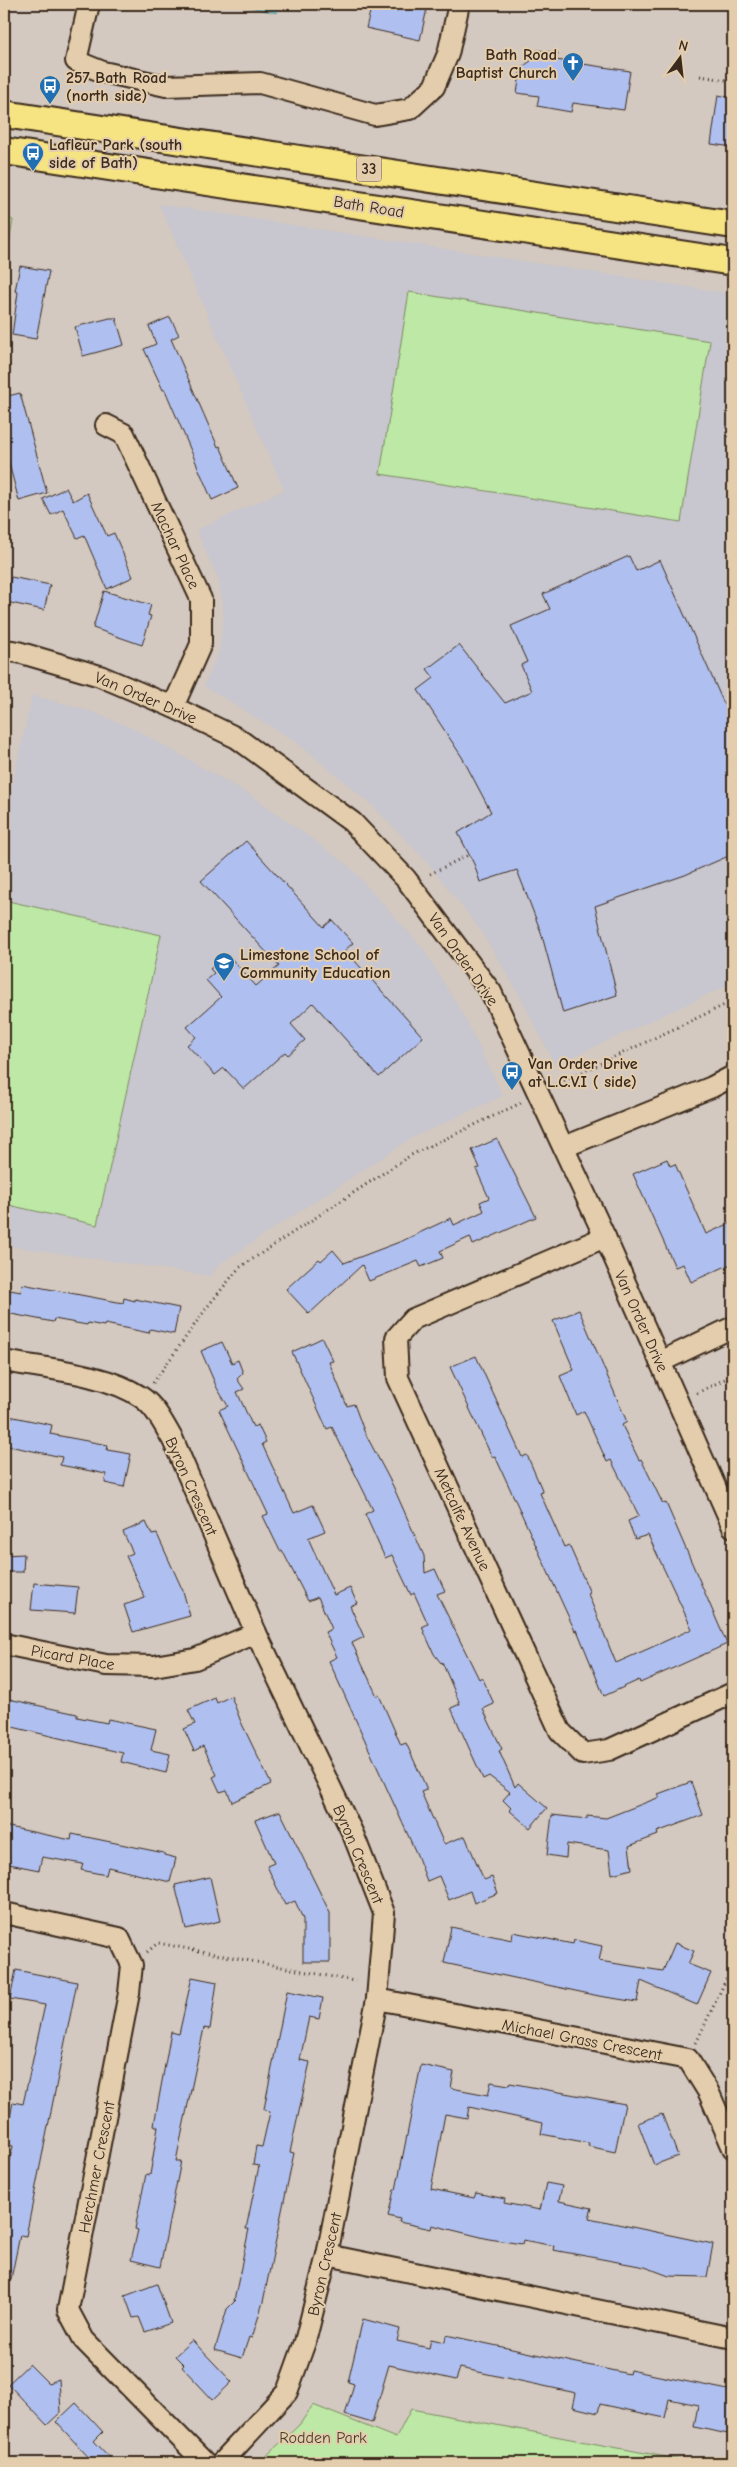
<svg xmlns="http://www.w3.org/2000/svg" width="737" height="2467" font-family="'Comic Neue',sans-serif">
  <rect width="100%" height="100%" fill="#d3c9c0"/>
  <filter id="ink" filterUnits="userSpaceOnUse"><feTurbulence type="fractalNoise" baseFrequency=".02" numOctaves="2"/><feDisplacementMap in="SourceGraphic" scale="10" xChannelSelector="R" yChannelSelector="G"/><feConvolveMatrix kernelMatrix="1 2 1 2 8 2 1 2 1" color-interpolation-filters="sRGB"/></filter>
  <g filter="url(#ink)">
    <g fill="#c8c6ce">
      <polygon points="159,204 733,294 733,983 555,1065 520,996 481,931 428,863 371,804 296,742 204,686 219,651 224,616 219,581 196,530 284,490"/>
      <polygon points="32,695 87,710 135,729 254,797 348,865 423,948 464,1016 503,1096 412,1138 221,1263 210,1276 4,1245 4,824"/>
    </g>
    <g fill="#bde8a5" stroke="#7c8962">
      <polygon points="4,219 13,220 4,272"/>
      <polygon points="409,292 710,341 681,522 380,474"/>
      <polygon points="8,901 161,935 97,1225 4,1204 4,922"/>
      <polygon points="313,2405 396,2438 411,2409 698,2463 259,2463 300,2424"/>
    </g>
    <polygon fill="#7cccd7" stroke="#628b8d" points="236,4 279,4 277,13"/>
    <g fill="#afc0f0" stroke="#3b2a1e">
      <polygon points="372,4 428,4 420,40 366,28"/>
      <polygon points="537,50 558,53 556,60 630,71 624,110 573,103 571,112 537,106 539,96 517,93 521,68 536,57"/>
      <polygon points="718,95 733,98 733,147 711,144"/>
      <polygon points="20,266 49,271 36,339 12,335 18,292 15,291"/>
      <polygon points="170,317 179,335 171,339 218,447 220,446 238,488 212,500 165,390 163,390 144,349 156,344 149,326"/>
      <polygon points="110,318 116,318 124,345 83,356 75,327"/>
      <polygon points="20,393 47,493 19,501 4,445 4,397"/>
      <polygon points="66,488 73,501 87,493 107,536 114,533 133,577 107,589 84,535 77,538 63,509 51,515 43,499"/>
      <polygon points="629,556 636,571 660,560 724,704 733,701 733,854 685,875 595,906 617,995 563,1013 541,932 517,870 480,882 474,864 458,833 491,812 462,757 418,690 434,678 427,669 459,645 505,703 532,691 521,665 527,662 511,626 550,609 543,594"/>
      <polygon points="11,577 50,585 44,610 6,602"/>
      <polygon points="104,591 151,605 148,615 151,616 142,645 93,628"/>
      <polygon points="246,841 324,927 332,920 353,943 345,950 423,1037 379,1077 313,1003 291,1024 305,1040 288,1055 285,1052 244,1089 224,1068 215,1075 187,1045 196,1037 187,1027 221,997 206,980 214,973 210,969 227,954 256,986 279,966 201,881"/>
      <polygon points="497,1139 536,1217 473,1245 470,1237 440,1251 443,1258 421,1267 418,1261 369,1281 362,1265 309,1314 286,1289 319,1259 321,1261 333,1250 344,1263 402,1241 451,1218 454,1225 484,1211 480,1202 489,1198 476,1169 480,1168 472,1150"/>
      <polygon points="667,1159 670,1166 675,1164 706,1234 733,1222 733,1263 691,1282 683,1264 675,1267 633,1174"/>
      <polygon points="22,1284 123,1303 124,1298 135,1301 135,1299 179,1308 174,1334 150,1329 149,1333 105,1324 104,1326 88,1323 87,1325 54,1319 53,1322 6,1313 10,1290 21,1292"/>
      <polygon points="579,1310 627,1422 622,1425 639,1460 641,1459 663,1504 666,1503 727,1644 640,1683 639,1680 604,1696 577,1630 575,1631 495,1456 492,1457 450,1367 476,1356 522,1457 527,1455 543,1492 540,1493 564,1547 569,1545 590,1593 588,1594 616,1663 650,1648 692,1629 648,1535 635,1539 628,1521 639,1516 611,1460 607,1462 584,1411 576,1415 560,1376 574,1370 553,1321"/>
      <polygon points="322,1338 333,1361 329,1362 347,1406 354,1404 364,1431 393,1486 424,1556 425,1573 435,1569 445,1591 437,1594 479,1679 482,1677 494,1704 483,1709 502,1749 499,1751 515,1787 518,1783 547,1808 530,1828 509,1810 511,1808 503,1800 510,1792 489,1776 483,1779 451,1708 460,1704 442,1662 441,1663 434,1654 422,1627 428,1624 414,1593 411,1595 392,1555 385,1558 365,1514 373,1510 332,1427 327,1429 292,1352"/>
      <polygon points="222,1342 232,1363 238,1360 243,1373 237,1379 244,1389 237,1392 253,1427 258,1425 266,1442 262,1444 294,1513 313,1505 325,1531 308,1538 334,1595 350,1588 357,1603 350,1606 364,1637 352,1643 377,1696 379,1695 401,1745 406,1743 426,1787 426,1790 421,1792 444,1844 465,1836 484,1880 492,1877 498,1893 474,1903 470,1891 449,1900 439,1876 427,1881 417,1855 329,1661 337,1657 325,1632 332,1629 318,1597 308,1601 282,1550 280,1551 263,1516 268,1514 219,1410 228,1406 217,1388 201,1351"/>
      <polygon points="9,1416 52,1425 50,1434 108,1445 107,1450 131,1454 124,1487 105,1483 106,1474 60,1465 62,1457 4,1445"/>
      <polygon points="146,1522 152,1535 157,1534 183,1591 190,1616 133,1632 124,1605 145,1598 126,1556 133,1553 123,1532"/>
      <polygon points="24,1554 23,1572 4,1572 4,1555"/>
      <polygon points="34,1583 78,1587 75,1613 31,1610"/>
      <polygon points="231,1696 241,1722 271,1784 232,1802 227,1790 220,1792 213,1777 217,1775 203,1746 194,1751 184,1729 195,1724 188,1710 215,1698 217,1703"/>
      <polygon points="4,1698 77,1714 77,1717 107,1723 108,1719 156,1729 151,1750 170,1754 166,1773 121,1762 123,1753 4,1725"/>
      <polygon points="691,1782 703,1815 657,1832 658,1835 629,1846 632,1869 612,1874 609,1850 567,1844 566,1858 547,1855 552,1815 587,1819 587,1816 606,1818 660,1797 658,1794"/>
      <polygon points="280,1811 330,1913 330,1962 303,1962 303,1919 295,1901 285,1905 267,1866 274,1863 255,1820"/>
      <polygon points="4,1826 71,1840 72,1834 164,1853 164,1855 176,1858 170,1882 108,1867 106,1875 81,1870 83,1864 42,1857 39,1870 4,1863"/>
      <polygon points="210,1877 220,1921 186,1929 175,1885"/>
      <polygon points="451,1927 512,1940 513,1932 573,1944 574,1940 602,1946 599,1961 663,1971 675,1943 694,1951 688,1964 711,1973 697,2005 641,1981 637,2002 599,1996 444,1963"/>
      <polygon points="16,1970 77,1982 26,2236 20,2235 11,2279 4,2278 4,2187 13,2146 5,2144 13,2102 23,2104 45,2005 10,1999"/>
      <polygon points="192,1977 217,1982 210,2029 204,2028 176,2161 181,2161 160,2267 131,2260 138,2230 135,2229 146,2174 150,2175 158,2127 154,2125 171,2032 179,2034"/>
      <polygon points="287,1991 323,1998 319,2019 309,2017 300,2060 310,2062 290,2152 294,2153 263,2302 252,2338 249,2337 242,2358 215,2350 227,2309 236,2300 234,2301 249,2229 246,2229 259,2166 253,2165 256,2146 262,2147 270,2112 264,2109"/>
      <polygon points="421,2065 454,2072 451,2088 488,2095 491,2082 509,2085 510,2083 625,2104 615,2152 588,2146 589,2143 541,2134 543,2123 469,2107 467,2118 445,2114 431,2189 474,2198 476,2193 505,2199 504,2203 540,2210 546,2183 562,2186 559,2201 592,2208 589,2218 713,2244 707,2277 669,2276 645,2267 553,2250 554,2246 523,2240 522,2244 489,2239 432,2225 431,2229 399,2222 400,2219 388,2216 394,2190 396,2190"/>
      <polygon points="662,2114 678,2156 654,2165 638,2123"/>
      <polygon points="157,2284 171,2323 145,2332 139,2317 133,2318 125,2296"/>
      <polygon points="363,2319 400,2329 397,2341 429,2348 431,2339 445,2342 446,2335 629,2374 630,2370 733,2391 733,2435 694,2427 698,2405 669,2399 665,2418 600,2404 598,2413 573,2407 576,2393 460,2368 456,2380 389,2365 372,2423 345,2415 354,2384 348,2382"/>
      <polygon points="192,2340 232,2382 213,2400 182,2367 184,2365 175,2356"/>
      <polygon points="29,2364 48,2383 59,2379 61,2412 47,2425 8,2384"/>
      <polygon points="76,2403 103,2432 94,2441 115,2463 94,2463 56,2422"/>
    </g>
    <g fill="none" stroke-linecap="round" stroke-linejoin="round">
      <g stroke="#3b2a1e" stroke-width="24">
        <g id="minor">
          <polyline points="89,4 76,61 103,72 166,86 260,83 375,115 410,109 434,87 448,54 459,4"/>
          <polyline points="106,425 124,434 201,599 201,644 173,707"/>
          <polyline points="4,650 18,652 100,676 173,707 237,738 352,822 406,879 491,992 605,1237 733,1527"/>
          <polyline points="564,1147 712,1087 733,1076"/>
          <polyline points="605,1237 413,1319 396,1338 398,1378 560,1731 583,1754 609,1750 733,1693"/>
          <path d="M4,1361C46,1369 105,1373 141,1397C156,1407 164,1425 173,1440L256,1633L353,1834L384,1913L377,1999L327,2255L305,2342L287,2392L221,2463"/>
          <polyline points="660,1362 733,1327"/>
          <polyline points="4,1644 106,1665 154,1666 195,1659 256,1633"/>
          <polyline points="4,1913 119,1938 132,1965 129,1993 68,2310 84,2340 205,2463"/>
          <polyline points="377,1999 688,2059 709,2093 733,2148"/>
          <polyline points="327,2255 733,2338"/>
        </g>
      </g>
      <g stroke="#3b2a1e" stroke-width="30">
        <g id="major">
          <polyline points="4,114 733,225"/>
          <polyline points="4,151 733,262"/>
        </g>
      </g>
      <g stroke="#3b2a1e" stroke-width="3" stroke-dasharray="1 4" stroke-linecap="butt">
        <polyline points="700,76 733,81"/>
        <polyline points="4,201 4,199"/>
        <polyline points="430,874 470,854"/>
        <polyline points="555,1085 733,1001"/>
        <polyline points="153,1383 208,1306 239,1268 411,1155 521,1103"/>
        <polyline points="697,1393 733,1375"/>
        <polyline points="147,1952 158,1943 359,1982"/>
        <polyline points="696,2043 733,1965"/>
      </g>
      <use href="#minor" stroke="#e3cdac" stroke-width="20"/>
      <use href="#major" stroke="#f6e381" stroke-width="26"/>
    </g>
  </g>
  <defs>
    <g id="church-pin" transform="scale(1.125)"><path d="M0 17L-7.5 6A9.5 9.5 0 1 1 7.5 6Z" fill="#1f6fb2" stroke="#e3cdac"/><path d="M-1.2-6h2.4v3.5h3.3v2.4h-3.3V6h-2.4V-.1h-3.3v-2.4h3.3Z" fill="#fff"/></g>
    <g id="bus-pin" transform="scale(1.125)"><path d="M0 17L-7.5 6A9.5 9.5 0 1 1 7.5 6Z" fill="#1f6fb2" stroke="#e3cdac"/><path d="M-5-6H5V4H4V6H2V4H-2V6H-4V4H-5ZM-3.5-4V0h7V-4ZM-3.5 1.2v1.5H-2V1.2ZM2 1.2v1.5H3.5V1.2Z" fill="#fff"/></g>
    <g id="school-pin" transform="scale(1.125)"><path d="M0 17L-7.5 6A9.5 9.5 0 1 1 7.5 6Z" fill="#1f6fb2" stroke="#e3cdac"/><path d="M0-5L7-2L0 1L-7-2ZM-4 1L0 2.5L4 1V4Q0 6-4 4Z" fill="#fff"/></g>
  </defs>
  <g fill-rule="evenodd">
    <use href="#church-pin" x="573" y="63"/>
    <use href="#bus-pin" x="50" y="86"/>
    <use href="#bus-pin" x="33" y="153"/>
    <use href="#school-pin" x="224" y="963"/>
    <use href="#bus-pin" x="512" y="1072"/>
  </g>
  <g text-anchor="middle" stroke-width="4" stroke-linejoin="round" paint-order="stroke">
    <rect fill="#e3cdac" stroke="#6d5b49" stroke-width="1" x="356.5" y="156.5" width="25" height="25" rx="4"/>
    <g font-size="15" font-weight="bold" fill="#3b2a1e">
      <text x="369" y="174">33</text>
    </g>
    <g font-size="16" font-weight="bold" fill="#3b2a1e" stroke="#e3cdac" text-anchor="start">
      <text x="557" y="60" text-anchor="end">Bath Road<tspan x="557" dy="18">Baptist Church</tspan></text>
      <text x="66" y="83">257 Bath Road<tspan x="66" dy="18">(north side)</tspan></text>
      <text x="49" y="150">Lafleur Park (south<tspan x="49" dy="18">side of Bath)</tspan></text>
      <text x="240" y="960">Limestone School of<tspan x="240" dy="18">Community Education</tspan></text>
      <text x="528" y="1069">Van Order Drive<tspan x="528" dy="18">at L.C.V.I ( side)</tspan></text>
    </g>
    <g font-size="16" fill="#3b2a1e" stroke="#e3cdac">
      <text transform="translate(369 206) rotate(9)" y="6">Bath Road</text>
      <text transform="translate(176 545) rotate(65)" y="6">Machar Place</text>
      <text transform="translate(146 697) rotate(23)" y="6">Van Order Drive</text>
      <text transform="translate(464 959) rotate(55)" y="6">Van Order Drive</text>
      <text transform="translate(642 1321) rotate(66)" y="6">Van Order Drive</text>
      <text transform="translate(192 1486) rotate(66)" y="6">Byron Crescent</text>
      <text transform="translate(463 1519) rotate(65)" y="6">Metcalfe Avenue</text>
      <text transform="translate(73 1657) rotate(10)" y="6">Picard Place</text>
      <text transform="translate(359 1854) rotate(67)" y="6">Byron Crescent</text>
      <text transform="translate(582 2039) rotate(11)" y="6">Michael Grass Crescent</text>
      <text transform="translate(96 2167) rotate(-79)" y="6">Herchmer Crescent</text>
      <text transform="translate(324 2264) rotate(-77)" y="6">Byron Crescent</text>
    </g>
    <g font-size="16" fill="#483d2c" stroke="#e3cdac">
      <text x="323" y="2443">Rodden Park</text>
    </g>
  </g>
  <rect width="737" height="2467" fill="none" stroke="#e3cdac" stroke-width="20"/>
  <rect x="10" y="10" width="717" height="2447" fill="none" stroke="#3b2a1e" stroke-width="2" filter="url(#ink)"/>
  <g transform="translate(680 58) rotate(15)" stroke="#e3cdac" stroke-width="4" paint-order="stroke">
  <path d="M0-4L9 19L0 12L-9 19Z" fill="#3b2a1e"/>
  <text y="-8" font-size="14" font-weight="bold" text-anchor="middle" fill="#3b2a1e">N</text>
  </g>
</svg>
